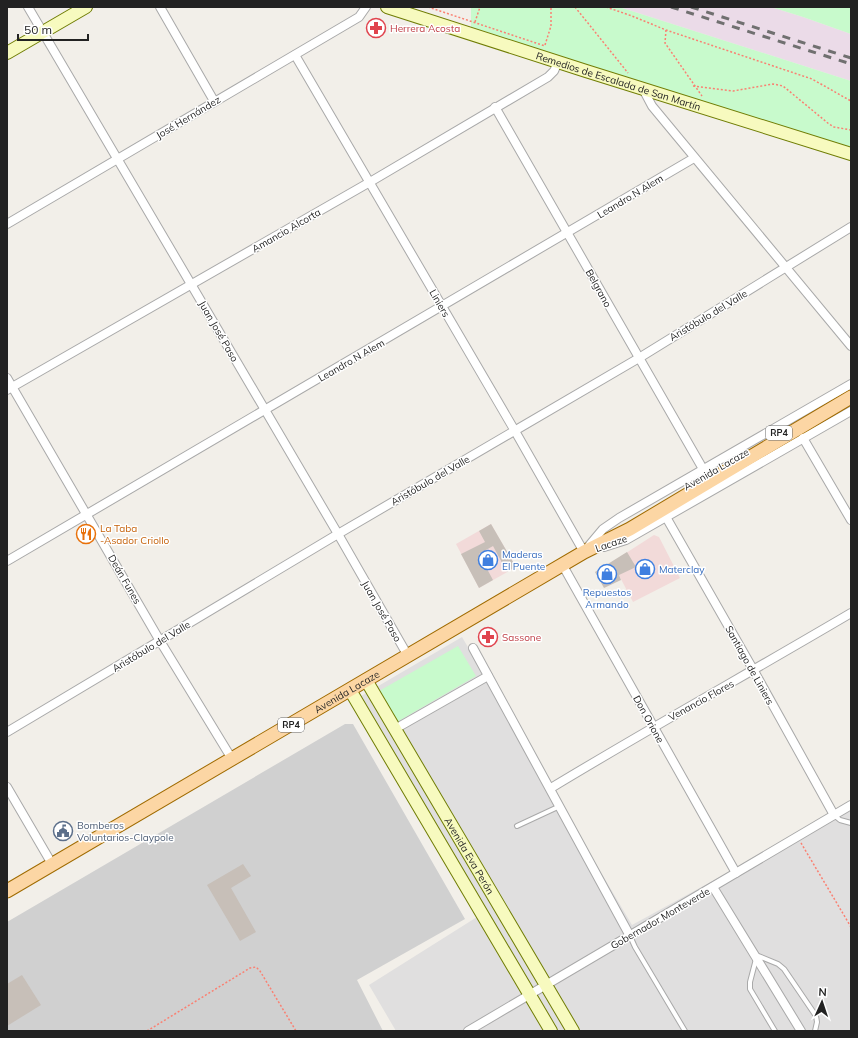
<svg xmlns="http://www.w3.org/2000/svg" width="858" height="1038" font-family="Mulish,sans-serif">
  <rect width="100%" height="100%" fill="#f2efe9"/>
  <polygon fill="#e0dfdf" points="462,637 632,925 851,805 851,1031 396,1031 369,985 477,917 351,702"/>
  <g fill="#f2dad9">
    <polygon points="491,524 516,567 479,588 456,544"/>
    <polygon points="654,535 659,537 680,578 633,602 612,562"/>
  </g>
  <polygon fill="#ebdbe8" points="619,7 771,7 803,17 851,34 851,81"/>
  <polygon fill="#d0d0d0" points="345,724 353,724 465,919 357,980 383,1031 7,1031 7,922"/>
  <g fill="#c8facc">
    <polygon points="471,7 619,7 851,81 851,149 471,27"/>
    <polygon points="771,7 851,7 851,34 803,17"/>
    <polygon points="458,646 476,676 397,722 379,691"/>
  </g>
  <g fill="#c7bfb8">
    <polygon points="491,524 516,567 507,572 493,546 479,554 493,580 479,588 461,554 485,542 479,531"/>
    <polygon points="627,552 636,567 619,575 621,580 604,588 595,572"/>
    <polygon points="243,864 251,876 231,888 256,932 240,941 207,885"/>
    <polygon points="22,975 41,1005 7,1026 7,984"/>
  </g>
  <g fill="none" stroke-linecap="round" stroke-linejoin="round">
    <g stroke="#a9a9a9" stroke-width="6">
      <g id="lane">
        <polyline points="834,815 840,820 851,823"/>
        <polyline points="517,826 560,806"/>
        <polyline points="630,936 635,947 685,1031"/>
        <polyline points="756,955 778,964 784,969 816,1016 817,1022 815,1031"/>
        <polyline points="756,959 750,982 750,989 775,1031"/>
      </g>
    </g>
    <g stroke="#a9a9a9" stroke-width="10">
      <g id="street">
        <polyline points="28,7 338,534 408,656"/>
        <polyline points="160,7 214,101"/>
        <polyline points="295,55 515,431 584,552"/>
        <polyline points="643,89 652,106 851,346"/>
        <polyline points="495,107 703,469"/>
        <polyline points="7,224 359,17 366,7"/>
        <polyline points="7,378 160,641 232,759"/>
        <polyline points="7,390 370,182 548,77 554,71 558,62"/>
        <polyline points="803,438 851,520"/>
        <polyline points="666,517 754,671 834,815"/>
        <polyline points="604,547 626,540 851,411"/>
        <polyline points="587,548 603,529 619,518 851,384"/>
        <polyline points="7,561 694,158"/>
        <polyline points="562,564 736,873"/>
        <polyline points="473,648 630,936"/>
        <polyline points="395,729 488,676"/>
        <polyline points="7,732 338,534 639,358 851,227"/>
        <polyline points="7,787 52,864"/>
        <path d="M551,788C650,728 751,672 851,613"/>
        <polyline points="713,887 801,1031"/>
        <polyline points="468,1031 851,805"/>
      </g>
    </g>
    <g stroke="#707d05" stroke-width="14">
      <g id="secondary">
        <path id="s1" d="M387,7L586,71L851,154"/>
        <polyline points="7,53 86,7"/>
        <path id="s2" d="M366,680L573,1031"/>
        <polyline points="350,690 551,1031"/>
      </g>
    </g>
    <g stroke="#a06b00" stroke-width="15">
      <g id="primary">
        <path id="s3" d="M7,891L584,552L630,529L851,397"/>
      </g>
    </g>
    <g stroke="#fa8072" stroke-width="1.5" stroke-dasharray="2 2" stroke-linecap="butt">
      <polyline points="428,7 545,46"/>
      <polyline points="575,7 628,73"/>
      <polyline points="606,7 632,16 666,30 812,79 851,101"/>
      <polyline points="475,22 480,7"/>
      <polyline points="666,30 665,43 702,96"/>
      <polyline points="545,45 551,26 551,7"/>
      <polyline points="693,86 733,91 773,84 783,86 829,124 834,127 851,130"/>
      <polyline points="801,843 851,927"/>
      <polyline points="147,1031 250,968 256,967 260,971 296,1031"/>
    </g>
    <use href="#lane" stroke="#fff" stroke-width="4"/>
    <use href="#street" stroke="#fff" stroke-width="8"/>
    <use href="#secondary" stroke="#f7fabf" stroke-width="12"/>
    <use href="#primary" stroke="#fcd6a4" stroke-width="13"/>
    <g stroke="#707070" stroke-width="3" stroke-dasharray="8 8" stroke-linecap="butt">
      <polyline points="671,7 851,64"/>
      <polyline points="691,7 851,58"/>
    </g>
  </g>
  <defs>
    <g id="pharmacy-ring" transform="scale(1)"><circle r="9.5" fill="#fff" stroke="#e0444e" stroke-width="1.5"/><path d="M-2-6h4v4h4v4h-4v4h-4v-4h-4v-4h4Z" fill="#e0444e"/></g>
    <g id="restaurant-ring" transform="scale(1)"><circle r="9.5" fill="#fff" stroke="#e8710a" stroke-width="1.5"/><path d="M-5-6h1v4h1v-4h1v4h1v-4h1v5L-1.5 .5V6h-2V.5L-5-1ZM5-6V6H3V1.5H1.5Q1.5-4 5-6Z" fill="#e8710a"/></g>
    <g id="shop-ring" transform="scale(1)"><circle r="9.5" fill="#fff" stroke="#3f7fe0" stroke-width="1.5"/><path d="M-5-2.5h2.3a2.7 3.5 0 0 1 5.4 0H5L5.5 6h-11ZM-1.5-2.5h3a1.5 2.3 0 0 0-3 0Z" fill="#3f7fe0"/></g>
    <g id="civic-ring" transform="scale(1)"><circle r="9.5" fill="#fff" stroke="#5c6f8a" stroke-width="1.5"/><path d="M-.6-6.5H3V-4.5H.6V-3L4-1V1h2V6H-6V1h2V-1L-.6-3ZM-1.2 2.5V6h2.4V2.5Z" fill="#5c6f8a"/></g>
  </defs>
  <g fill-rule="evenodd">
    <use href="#pharmacy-ring" x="376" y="28"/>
    <use href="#restaurant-ring" x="86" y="534"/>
    <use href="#shop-ring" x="488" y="560"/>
    <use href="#shop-ring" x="645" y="569"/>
    <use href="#shop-ring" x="607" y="574"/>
    <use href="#pharmacy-ring" x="488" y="637"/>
    <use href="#civic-ring" x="63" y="831"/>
  </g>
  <g text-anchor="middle" stroke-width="3" stroke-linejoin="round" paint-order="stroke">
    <g fill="#fff" stroke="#646464" stroke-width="1">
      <rect x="766" y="426" width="26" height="14" rx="3"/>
      <rect x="278" y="718" width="26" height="14" rx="3"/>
    </g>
    <g font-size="9" font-weight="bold" fill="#222">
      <text x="779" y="436">RP4</text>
      <text x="291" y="728">RP4</text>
    </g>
    <g font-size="10" fill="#be3a42" stroke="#fff" text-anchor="start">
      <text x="390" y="32">Herrera Acosta</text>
      <text x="502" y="641">Sassone</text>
    </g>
    <g font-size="10" fill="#222" stroke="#fff">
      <text dy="4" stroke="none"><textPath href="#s1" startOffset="243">Remedios de Escalada de San Martín</textPath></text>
      <text transform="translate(188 117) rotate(-31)" y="4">José Hernández</text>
      <text transform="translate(630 196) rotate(-31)" y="4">Leandro N Alem</text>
      <text transform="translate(286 230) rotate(-30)" y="4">Amancio Alcorta</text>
      <text transform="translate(599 288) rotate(61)" y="4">Belgrano</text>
      <text transform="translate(440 303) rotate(60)" y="4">Liniers</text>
      <text transform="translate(708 315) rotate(-31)" y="4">Aristóbulo del Valle</text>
      <text transform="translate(219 331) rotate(60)" y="4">Juan José Paso</text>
      <text transform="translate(351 360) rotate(-30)" y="4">Leandro N Alem</text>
      <text transform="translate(716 469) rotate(-30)" y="4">Avenida Lacaze</text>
      <text transform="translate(430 480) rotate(-30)" y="4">Aristóbulo del Valle</text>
      <text transform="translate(611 543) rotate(-19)" y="4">Lacaze</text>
      <text transform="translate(125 579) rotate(60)" y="4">Deán Funes</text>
      <text transform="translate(382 611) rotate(60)" y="4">Juan José Paso</text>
      <text transform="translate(151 646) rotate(-31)" y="4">Aristóbulo del Valle</text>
      <text transform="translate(750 665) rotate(61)" y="4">Santiago de Liniers</text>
      <text dy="4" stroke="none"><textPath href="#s3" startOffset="394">Avenida Lacaze</textPath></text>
      <text transform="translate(701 700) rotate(-29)" y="4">Venancio Flores</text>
      <text transform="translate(649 719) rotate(61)" y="4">Don Orione</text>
      <text dy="4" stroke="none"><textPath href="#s2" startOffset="204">Avenida Eva Perón</textPath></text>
      <text transform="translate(660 918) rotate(-30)" y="4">Gobernador Monteverde</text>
    </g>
    <g font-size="10" fill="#c56008" stroke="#fff" text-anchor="start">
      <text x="100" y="532">La Taba<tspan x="100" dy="12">-Asador Criollo</tspan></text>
    </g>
    <g font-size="10" fill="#366cbe" stroke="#fff" text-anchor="start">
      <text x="502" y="558">Maderas<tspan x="502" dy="12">El Puente</tspan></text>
      <text x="659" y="573">Materclay</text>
      <text x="607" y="596" text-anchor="middle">Repuestos<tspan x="607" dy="12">Armando</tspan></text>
    </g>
    <g font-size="10" fill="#4e5e75" stroke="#fff" text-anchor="start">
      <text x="77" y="829">Bomberos<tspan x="77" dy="12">Voluntarios-Claypole</tspan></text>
    </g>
  </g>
  <rect width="858" height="1038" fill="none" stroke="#222222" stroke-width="16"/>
  <g transform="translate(822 1002) rotate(3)" stroke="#ffffff" stroke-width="3" paint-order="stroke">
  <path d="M0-3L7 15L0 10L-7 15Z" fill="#222222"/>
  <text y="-6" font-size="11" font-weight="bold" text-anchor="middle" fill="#222222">N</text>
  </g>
  <path d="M18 34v6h70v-6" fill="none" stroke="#222222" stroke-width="2"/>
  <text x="24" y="34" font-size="12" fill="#222222" stroke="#ffffff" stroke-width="3" paint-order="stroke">50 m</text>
</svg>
